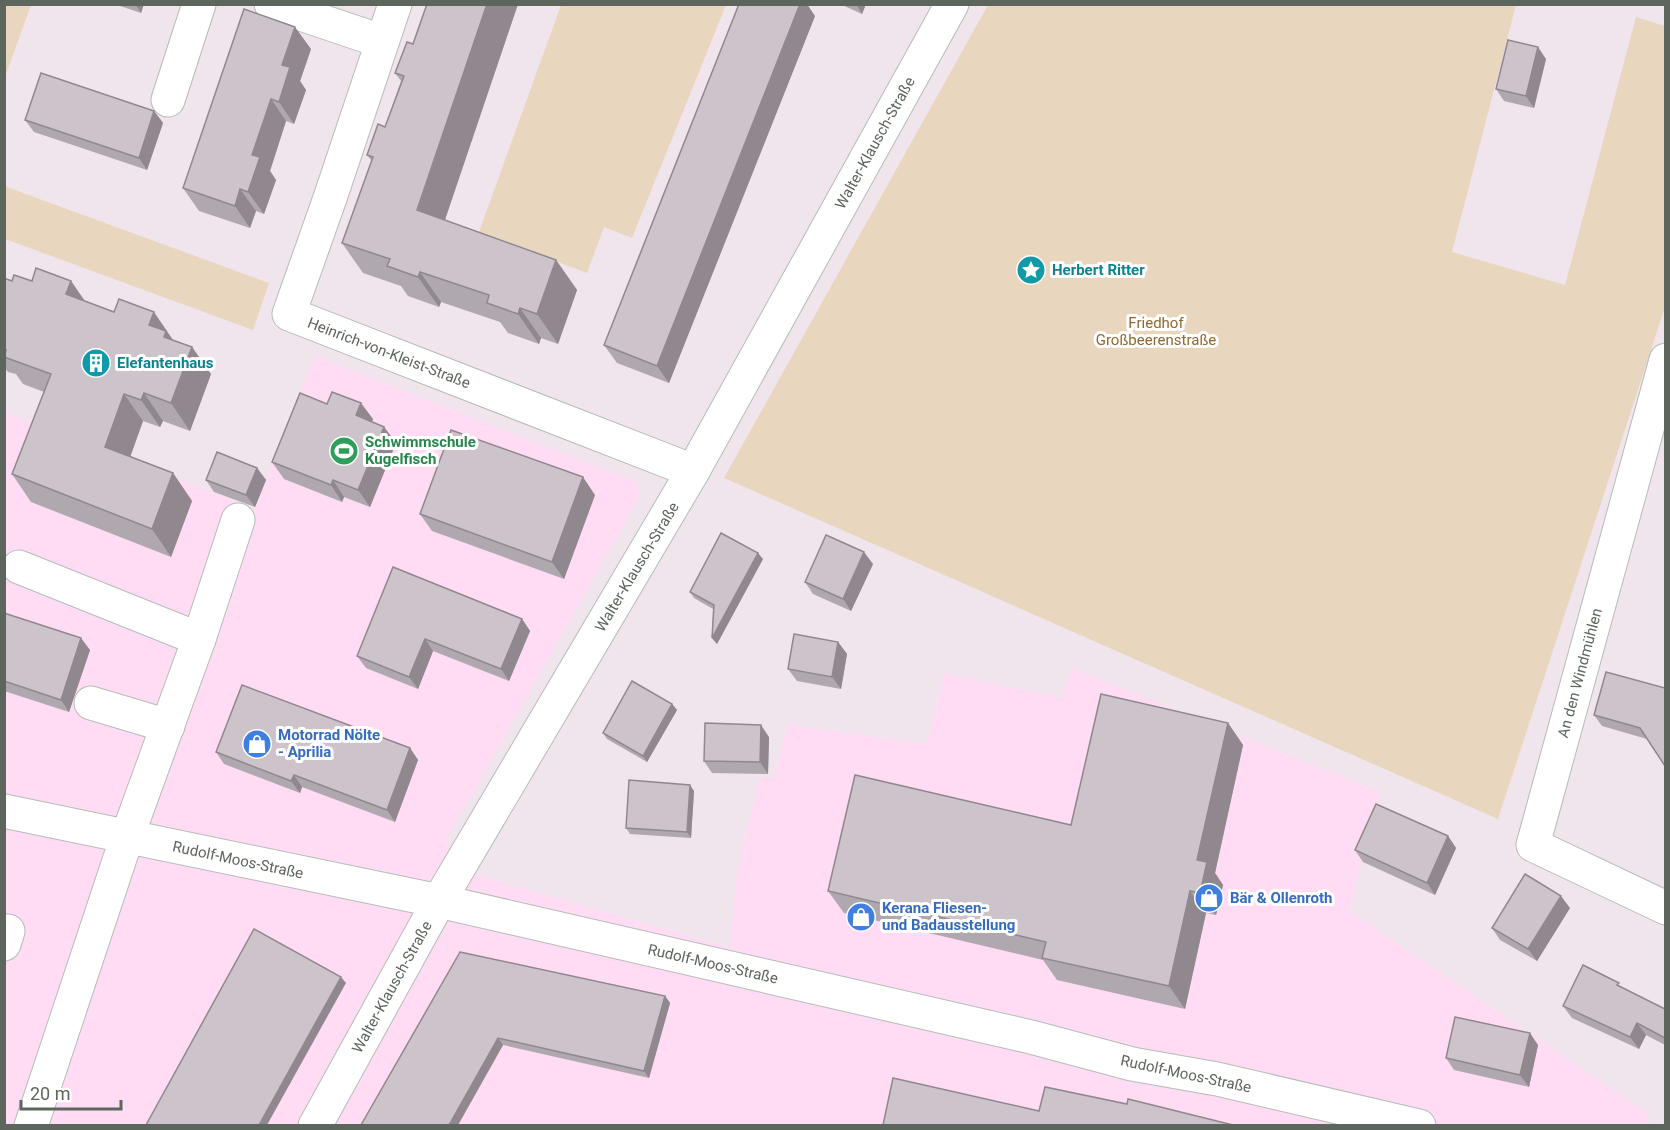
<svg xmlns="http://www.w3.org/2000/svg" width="1670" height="1130" font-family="Roboto,sans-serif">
  <rect width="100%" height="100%" fill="#f0e5ec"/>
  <polygon fill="#ffdbf4" points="315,356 632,480 637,483 639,488 639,497 445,842 480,876 730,948 737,874 760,777 775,777 788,725 927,744 944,673 1062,698 1072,668 1380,792 1349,911 1647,1113 1649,1125 5,1125 4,412 255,509"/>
  <g fill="#e9d6bf">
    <polygon points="5,4 31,5 5,77 4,5"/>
    <polygon points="561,5 726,5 632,238 604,227 587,273 479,232"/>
    <polygon points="988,5 1516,5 1452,252 1565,285 1636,17 1665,26 1665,307 1498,819 724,478"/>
    <polygon points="4,186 269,283 253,330 5,239"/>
  </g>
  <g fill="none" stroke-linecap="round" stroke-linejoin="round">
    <g stroke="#b5bdb6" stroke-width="35">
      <g id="minor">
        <polyline points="271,4 381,41"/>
        <polyline points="395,4 330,198 289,314 693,471"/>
        <polyline points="168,100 199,4"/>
        <polyline points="1666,360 1533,845 1666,908"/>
        <polyline points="19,567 199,639"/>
        <polyline points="91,703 168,726"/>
        <polyline points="4,811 439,901 1031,1037 1132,1064 1217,1079 1419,1126"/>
        <polyline points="4,944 8,931"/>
        <polyline points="31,1126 127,837 199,639 238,520"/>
        <polyline points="315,1126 439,901 693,471 952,4"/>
      </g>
    </g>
    <use href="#minor" stroke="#fff" stroke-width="33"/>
  </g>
  <g fill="#b0a8af">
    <polygon points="114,4 144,4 141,13"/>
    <polygon points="427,4 518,4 445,220 556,260 577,290 558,344 541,338 539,344 508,333 500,322 441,302 439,307 408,296 401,286 363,273 342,243 372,161 367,155 385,127 401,81 395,73 413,44"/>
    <polygon points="840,4 866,4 862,14"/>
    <polygon points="815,16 669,383 617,363 604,345"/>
    <polygon points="311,49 300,81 306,90 294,124 286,121 270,171 276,180 264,214 256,211 250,228 199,211 183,188"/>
    <polygon points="1546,59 1534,108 1504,101 1496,89"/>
    <polygon points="154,111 163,123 147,170 34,132 25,120"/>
    <polygon points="4,278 12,281 71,281 85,301 173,340 192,347 211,374 190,431 163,421 160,427 143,421 130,457 173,473 192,501 171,557 31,502 12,474 44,392 23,384 16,374 8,372 4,367"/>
    <polygon points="327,404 373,419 372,422 384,427 396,443 370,507 344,497 342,502 284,479 272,462"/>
    <polygon points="257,468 266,480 255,507 214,492 206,480"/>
    <polygon points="595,495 564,579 432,531 420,514"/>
    <polygon points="763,559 717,644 712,638 713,609 694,598 690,592"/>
    <polygon points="873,564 851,611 813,594 805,582"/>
    <polygon points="393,567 522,619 530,631 509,681 433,651 418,689 366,668 357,656"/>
    <polygon points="4,613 90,650 69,712 4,691"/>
    <polygon points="838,642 847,654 841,689 797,681 788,669"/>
    <polygon points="1606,672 1647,739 1602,726 1594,715"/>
    <polygon points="672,704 677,710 647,762 607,739 603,733"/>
    <polygon points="1228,723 1243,745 1215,873 1223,885 1216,915 1206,913 1185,1009 1057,980 1043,960 844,913 828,891 1071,825"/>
    <polygon points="769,737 768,774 712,773 704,761"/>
    <polygon points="410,748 418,760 395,822 302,787 300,793 224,764 216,752"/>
    <polygon points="694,791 691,838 630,834 626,828"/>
    <polygon points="1448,836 1456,848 1435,895 1363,862 1355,850"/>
    <polygon points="1570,908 1537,961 1500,940 1492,928"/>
    <polygon points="460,952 665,996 670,1003 649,1078 503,1045 458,1125"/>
    <polygon points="1622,988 1665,1009 1665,1045 1646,1035 1639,1049 1572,1018 1563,1006"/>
    <polygon points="1538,1045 1529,1087 1454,1070 1446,1058"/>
  </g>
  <g fill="#90888e">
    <polygon points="135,4 144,4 141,13"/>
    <polygon points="487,4 518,4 438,240 417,210"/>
    <polygon points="800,4 807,4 815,16 669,383 657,366"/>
    <polygon points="856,4 866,4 862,14"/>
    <polygon points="295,27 311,49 300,81 306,90 294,124 279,102 282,65"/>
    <polygon points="1538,47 1546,59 1534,108 1526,96"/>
    <polygon points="271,99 286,121 270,171 276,180 264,214 248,192 252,155"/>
    <polygon points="154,111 163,123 147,170 139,158"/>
    <polygon points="240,189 256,211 250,228 235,206"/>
    <polygon points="556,260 577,290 558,344 537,314"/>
    <polygon points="420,272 441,302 439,307 418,277"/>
    <polygon points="71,281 90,309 66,294"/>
    <polygon points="520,308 541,338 539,344 518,314"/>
    <polygon points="154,312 173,340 186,359 149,325"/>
    <polygon points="192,347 211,374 190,431 171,403"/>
    <polygon points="144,393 163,421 160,427 141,400"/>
    <polygon points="124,394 143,421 124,474 105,447"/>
    <polygon points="361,403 373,419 367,432 356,415"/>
    <polygon points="384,427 396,443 370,507 358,490"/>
    <polygon points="257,468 266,480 255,507 246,495"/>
    <polygon points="173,473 192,501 171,557 152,529"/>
    <polygon points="583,477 595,495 564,579 552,562"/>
    <polygon points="333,480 344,497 342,502 331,485"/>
    <polygon points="864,552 873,564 851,611 843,599"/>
    <polygon points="758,553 763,559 717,644 712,638"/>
    <polygon points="522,619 530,631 509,681 501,669"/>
    <polygon points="81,638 90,650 69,712 61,700"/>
    <polygon points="425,639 433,651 418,689 409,677"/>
    <polygon points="838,642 847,654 841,689 832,677"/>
    <polygon points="672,704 677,710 647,762 643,756"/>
    <polygon points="1228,723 1243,745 1215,873 1223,885 1216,915 1200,893 1197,860"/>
    <polygon points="761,725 769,737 768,774 760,762"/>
    <polygon points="410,748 418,760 395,822 387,810"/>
    <polygon points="294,775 302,787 300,793 291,781"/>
    <polygon points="690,785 694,791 691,838 687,832"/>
    <polygon points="1448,836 1456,848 1435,895 1427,883"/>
    <polygon points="1190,891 1206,913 1185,1009 1169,986"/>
    <polygon points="1561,896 1570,908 1537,961 1528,949"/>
    <polygon points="341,977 346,983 267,1125 259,1125"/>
    <polygon points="665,996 670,1003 649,1078 644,1071"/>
    <polygon points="1637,1023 1646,1035 1639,1049 1630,1037"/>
    <polygon points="1530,1033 1538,1045 1529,1087 1520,1075"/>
    <polygon points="498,1038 503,1045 458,1125 449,1125"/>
  </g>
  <g fill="#cdc3cb" stroke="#90888e" stroke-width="1.5">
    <polygon points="427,4 487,4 417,210 556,260 537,314 520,308 518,314 487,303 489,295 420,272 418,277 387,266 390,259 342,243 373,157 367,155 378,124 385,127 404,76 395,73 407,42 413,44"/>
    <polygon points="739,4 800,4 657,366 604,345"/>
    <polygon points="244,9 295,27 282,65 290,67 279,102 271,99 252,155 260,157 248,192 240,189 235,206 183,188"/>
    <polygon points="1508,40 1538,47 1526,96 1496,89"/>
    <polygon points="41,73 154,111 139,158 25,120"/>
    <polygon points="36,268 71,281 66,294 114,312 119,299 154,312 149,325 166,331 164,337 192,347 171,403 144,393 141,400 124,394 105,447 173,473 152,529 12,474 51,374 4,357 6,350 4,350 4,278 12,281 14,275 32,281"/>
    <polygon points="332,392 361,403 356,415 384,427 358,490 333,480 331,485 272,462 300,393 327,404"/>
    <polygon points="451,430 583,477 552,562 420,514"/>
    <polygon points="217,452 257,468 246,495 206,480"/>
    <polygon points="721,533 758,553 712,638 714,605 690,592"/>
    <polygon points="826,535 864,552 843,599 805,582"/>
    <polygon points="393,567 522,619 501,669 425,639 409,677 357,656"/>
    <polygon points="4,613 81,638 61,700 4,681"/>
    <polygon points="794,634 838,642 832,677 788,669"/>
    <polygon points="1606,672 1665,688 1665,766 1640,728 1594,715"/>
    <polygon points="632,681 672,704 643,756 603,733"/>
    <polygon points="242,685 410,748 387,810 294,775 291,781 216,752"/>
    <polygon points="1101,694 1228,723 1197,860 1207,862 1200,893 1190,891 1169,986 1042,958 1046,942 828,891 855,775 1071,825"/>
    <polygon points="705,723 761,725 760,762 704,761"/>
    <polygon points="629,780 690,785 687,832 626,828"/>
    <polygon points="1376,804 1448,836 1427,883 1355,850"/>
    <polygon points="1525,874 1561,896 1528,949 1492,928"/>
    <polygon points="254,929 341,977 259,1125 146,1125"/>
    <polygon points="460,952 665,996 644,1071 498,1038 449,1125 361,1125"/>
    <polygon points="1583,965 1619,983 1617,985 1665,1009 1665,1038 1637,1023 1630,1037 1563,1006"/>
    <polygon points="1455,1017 1530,1033 1520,1075 1446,1058"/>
    <polygon points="893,1078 1039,1111 1045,1087 1127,1104 1128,1099 1233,1125 883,1125"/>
  </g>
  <defs>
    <g id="sight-disc" transform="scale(1.5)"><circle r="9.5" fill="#0f9aa8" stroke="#fff"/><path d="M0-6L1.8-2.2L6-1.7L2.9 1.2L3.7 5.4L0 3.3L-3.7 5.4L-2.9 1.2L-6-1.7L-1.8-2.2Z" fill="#fff"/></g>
    <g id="building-disc" transform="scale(1.5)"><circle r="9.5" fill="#0f9aa8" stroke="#fff"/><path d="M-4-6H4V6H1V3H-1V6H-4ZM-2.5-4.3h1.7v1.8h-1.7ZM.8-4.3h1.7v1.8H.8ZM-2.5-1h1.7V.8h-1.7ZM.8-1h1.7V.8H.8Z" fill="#fff"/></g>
    <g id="stadium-disc" transform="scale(1.5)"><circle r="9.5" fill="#2e9e5b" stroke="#fff"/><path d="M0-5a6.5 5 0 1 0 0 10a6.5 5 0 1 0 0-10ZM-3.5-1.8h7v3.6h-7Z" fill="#fff"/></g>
    <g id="shop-disc" transform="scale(1.5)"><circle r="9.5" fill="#3f7fe0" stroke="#fff"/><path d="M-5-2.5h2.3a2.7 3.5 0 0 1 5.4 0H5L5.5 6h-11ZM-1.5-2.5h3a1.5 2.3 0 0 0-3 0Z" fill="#fff"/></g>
  </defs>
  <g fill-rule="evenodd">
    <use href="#sight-disc" x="1031" y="270"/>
    <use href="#building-disc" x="96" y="363"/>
    <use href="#stadium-disc" x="344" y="451"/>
    <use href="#shop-disc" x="257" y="744"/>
    <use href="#shop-disc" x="1209" y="898"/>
    <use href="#shop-disc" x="861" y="917"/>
  </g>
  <g text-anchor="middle" stroke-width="6" stroke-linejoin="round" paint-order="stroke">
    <g font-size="15" fill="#5c665d" stroke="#fff">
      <text transform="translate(875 143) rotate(-61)" y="5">Walter-Klausch-Straße</text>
      <text transform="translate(389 353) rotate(21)" y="5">Heinrich-von-Kleist-Straße</text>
      <text transform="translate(637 567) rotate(-59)" y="5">Walter-Klausch-Straße</text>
      <text transform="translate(1580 673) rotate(-75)" y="5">An den Windmühlen</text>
      <text transform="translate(238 860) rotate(12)" y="5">Rudolf-Moos-Straße</text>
      <text transform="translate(713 964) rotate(13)" y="5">Rudolf-Moos-Straße</text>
      <text transform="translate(392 987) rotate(-61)" y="5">Walter-Klausch-Straße</text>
      <text transform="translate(1186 1074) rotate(12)" y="5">Rudolf-Moos-Straße</text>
    </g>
    <g font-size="15" font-weight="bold" fill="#0d838f" stroke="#fff" text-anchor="start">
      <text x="1052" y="275">Herbert Ritter</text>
      <text x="117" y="368">Elefantenhaus</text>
    </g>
    <g font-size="15" fill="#916931" stroke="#fff">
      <text x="1156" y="328">Friedhof<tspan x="1156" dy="17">Großbeerenstraße</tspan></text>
    </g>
    <g font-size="15" font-weight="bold" fill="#27864d" stroke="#fff" text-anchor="start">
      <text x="365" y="447">Schwimmschule<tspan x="365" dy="17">Kugelfisch</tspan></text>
    </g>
    <g font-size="15" font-weight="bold" fill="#366cbe" stroke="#fff" text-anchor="start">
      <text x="278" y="740">Motorrad Nölte<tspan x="278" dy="17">- Aprilia</tspan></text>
      <text x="1230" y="903">Bär &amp; Ollenroth</text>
      <text x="882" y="913">Kerana Fliesen-<tspan x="882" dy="17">und Badausstellung</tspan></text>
    </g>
  </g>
  <rect width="1670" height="1130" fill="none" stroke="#5c665d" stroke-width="12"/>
  <path d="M21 1100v9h100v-9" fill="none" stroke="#5c665d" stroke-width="3"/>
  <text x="30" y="1100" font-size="18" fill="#5c665d" stroke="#ffffff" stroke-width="4.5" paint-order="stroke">20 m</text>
</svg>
